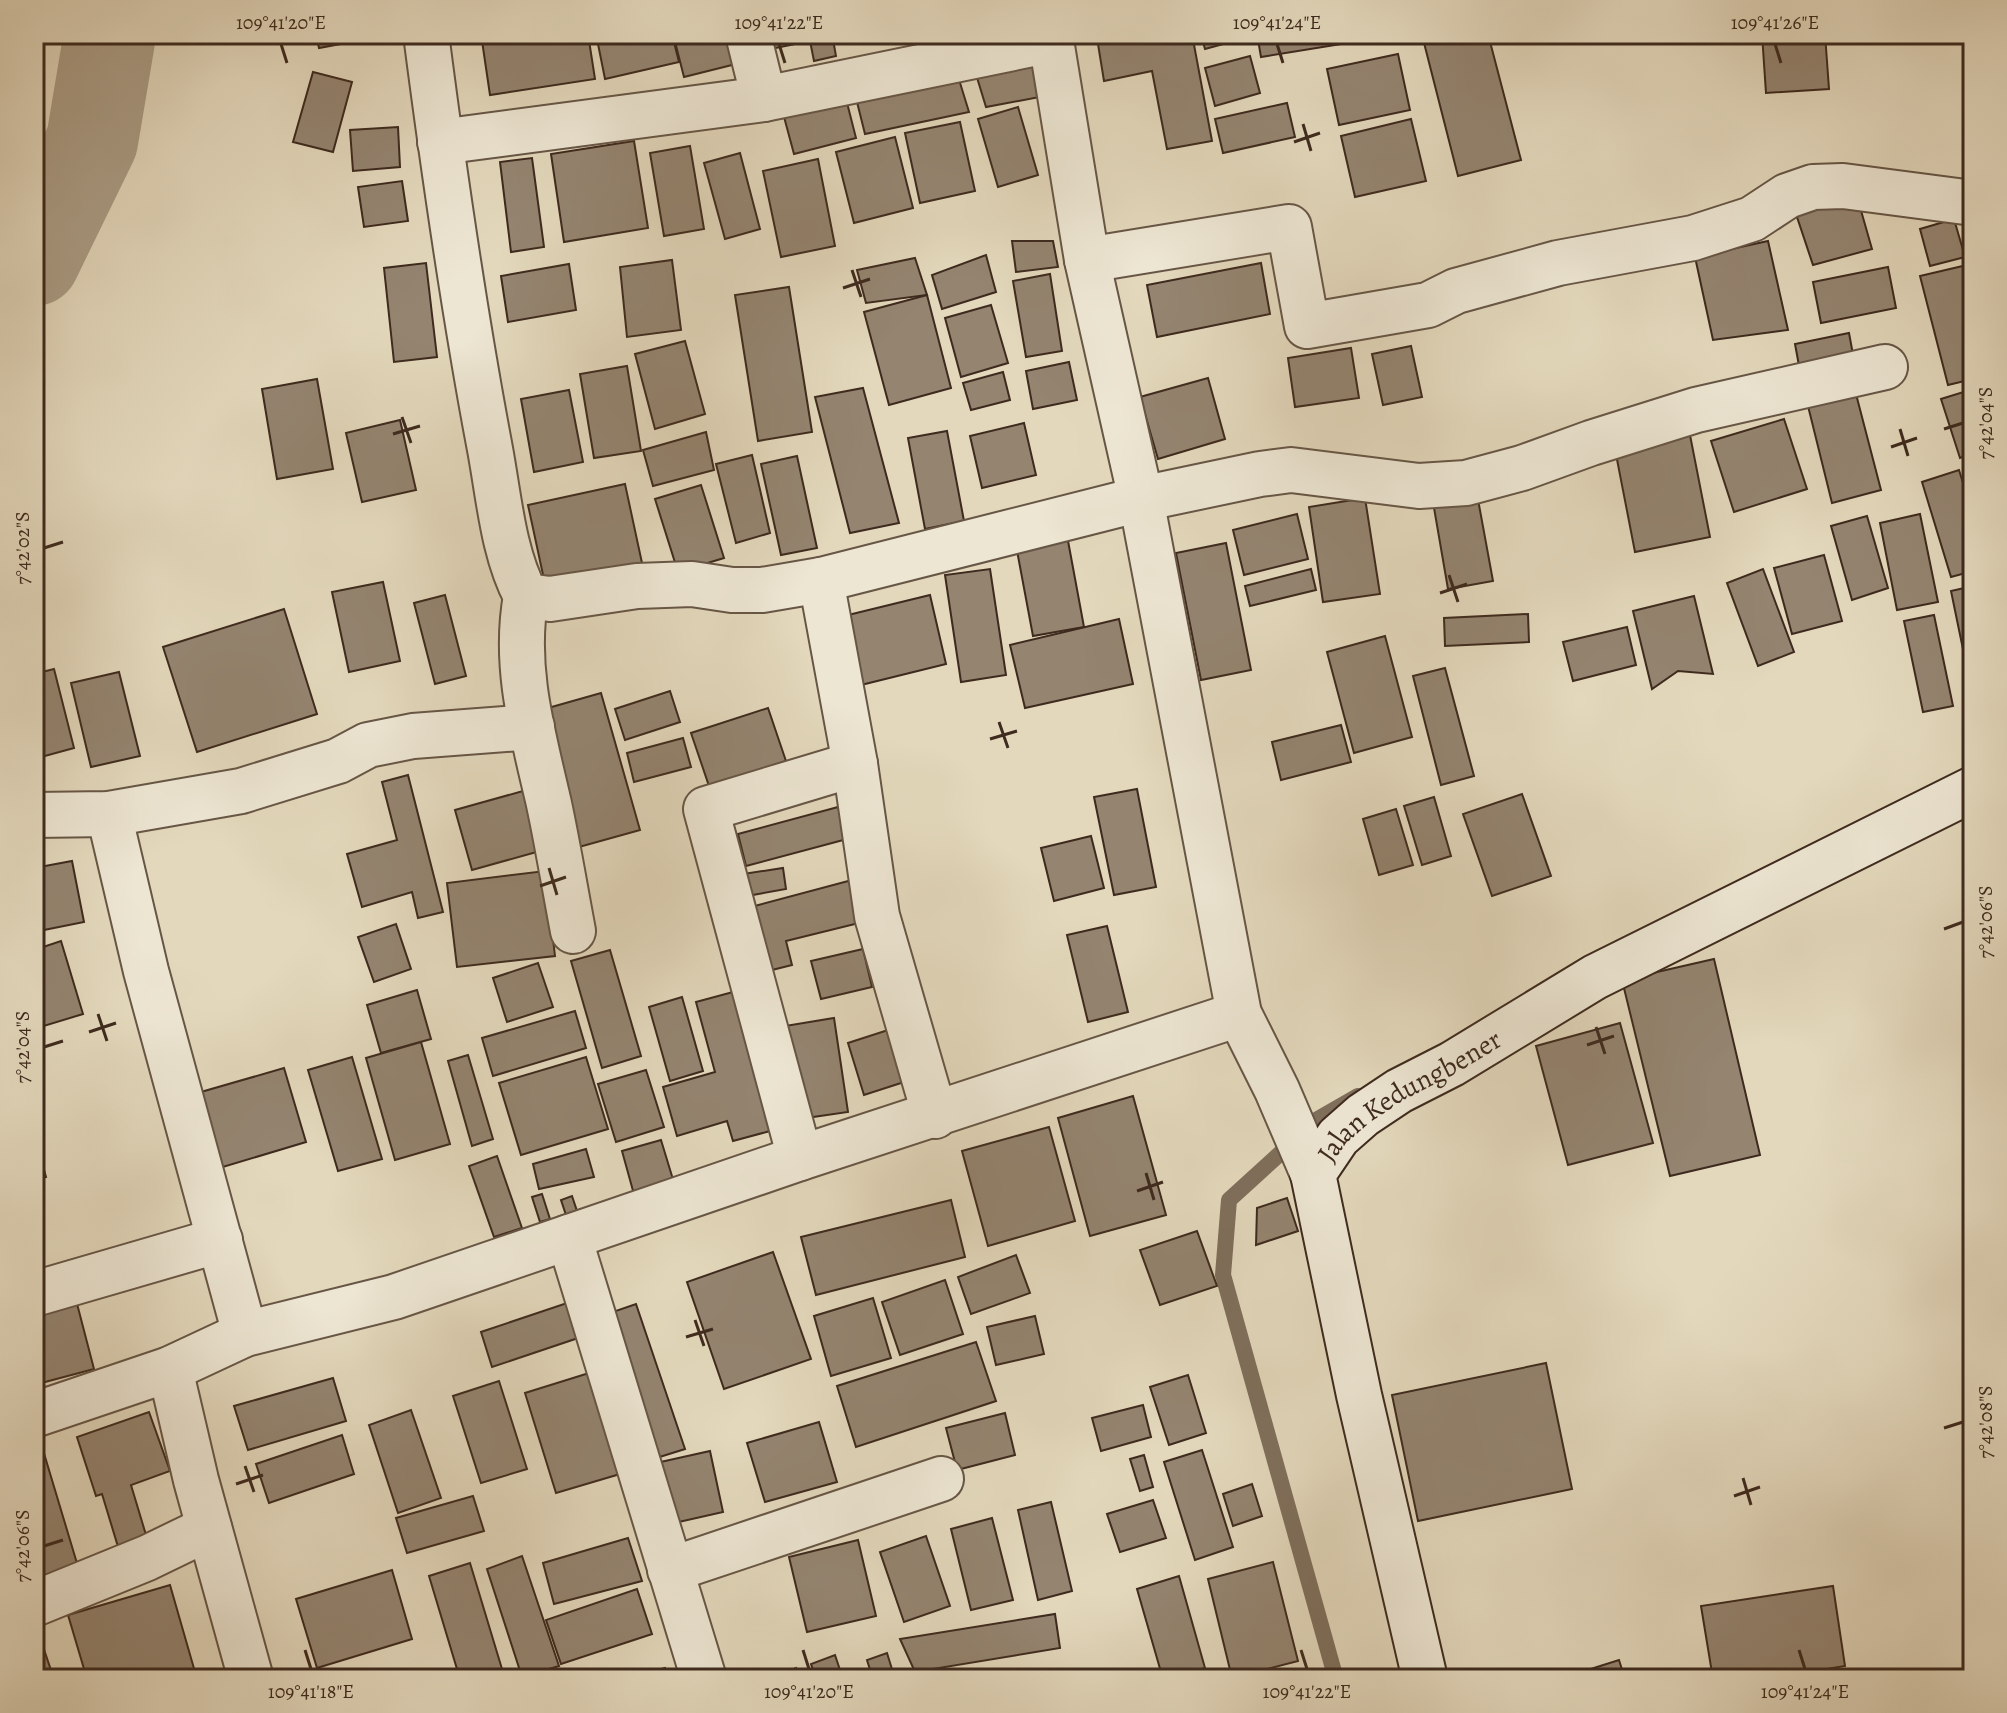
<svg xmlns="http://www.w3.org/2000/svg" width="2007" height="1713" font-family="Alegreya,serif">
  <rect width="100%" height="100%" fill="#e3d8bc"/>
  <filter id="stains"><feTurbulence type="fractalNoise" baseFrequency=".0025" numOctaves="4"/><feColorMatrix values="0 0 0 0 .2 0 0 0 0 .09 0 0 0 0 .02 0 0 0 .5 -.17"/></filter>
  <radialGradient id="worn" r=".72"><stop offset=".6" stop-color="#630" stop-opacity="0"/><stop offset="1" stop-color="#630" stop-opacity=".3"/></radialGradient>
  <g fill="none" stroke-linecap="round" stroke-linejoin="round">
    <polyline stroke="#7f6f5c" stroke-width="16" points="1336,1679 1223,1275 1229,1200 1318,1119 1358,1096"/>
    <polyline stroke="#ab9d86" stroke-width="92" points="34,260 92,141 110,34"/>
  </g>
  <g fill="#948470" stroke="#3e2a1e" stroke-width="2">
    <polygon points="316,34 372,34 373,38 319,48"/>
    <polygon points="481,34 588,34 595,79 490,95"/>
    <polygon points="596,34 672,34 679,62 605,79"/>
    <polygon points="673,34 737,34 744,62 684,77"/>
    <polygon points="757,34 832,34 836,56 814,61 810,41 761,51"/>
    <polygon points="885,34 947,34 887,43"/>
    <polygon points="1151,34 1192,34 1212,141 1167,149 1152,71 1104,81 1098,44"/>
    <polygon points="1249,34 1249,37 1205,49 1201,35"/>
    <polygon points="1257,34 1390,34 1391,36 1261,57"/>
    <polygon points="1488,34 1521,160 1458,176 1422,35"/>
    <polygon points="1762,34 1825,34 1829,89 1766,93"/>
    <polygon points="1398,54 1410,110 1339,125 1327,69"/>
    <polygon points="1250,56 1260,93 1215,106 1205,68"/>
    <polygon points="1037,57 1045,96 986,107 975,71"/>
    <polygon points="313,72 352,82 333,152 293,142"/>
    <polygon points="957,73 969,112 865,134 855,94"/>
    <polygon points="843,87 856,138 794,154 780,102"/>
    <polygon points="1287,103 1295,137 1223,153 1215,119"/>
    <polygon points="1018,107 1038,175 998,187 978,119"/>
    <polygon points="1411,119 1426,181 1355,197 1341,136"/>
    <polygon points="960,122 975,191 920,203 905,133"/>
    <polygon points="398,127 400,167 353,171 350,130"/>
    <polygon points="895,137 913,208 854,223 836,152"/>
    <polygon points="634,141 648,228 564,242 551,154"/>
    <polygon points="690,146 704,229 664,236 650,153"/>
    <polygon points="740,153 760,229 725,239 704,163"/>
    <polygon points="532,158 544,247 511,252 500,162"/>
    <polygon points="818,159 835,246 781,257 763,171"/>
    <polygon points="402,181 408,221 364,227 358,187"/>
    <polygon points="1858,200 1872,249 1813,265 1795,211"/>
    <polygon points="1954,219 1965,257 1930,266 1920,229"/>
    <polygon points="1012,241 1053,241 1058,267 1016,272"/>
    <polygon points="1768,241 1788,330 1713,340 1695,257"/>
    <polygon points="986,255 996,292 942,309 932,275"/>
    <polygon points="915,258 927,295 866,303 857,270"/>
    <polygon points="672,260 681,330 627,337 620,267"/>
    <polygon points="426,263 437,357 394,362 384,268"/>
    <polygon points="1261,263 1270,314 1157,337 1147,285"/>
    <polygon points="569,264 576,310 508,322 501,276"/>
    <polygon points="1967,265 1973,290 1973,379 1948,385 1920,276"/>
    <polygon points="1888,267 1896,308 1821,323 1813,282"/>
    <polygon points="1050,274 1062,351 1026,357 1013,281"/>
    <polygon points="789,287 812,432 758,441 735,295"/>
    <polygon points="927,295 951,388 889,405 864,312"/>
    <polygon points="991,305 1008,363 961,377 945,318"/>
    <polygon points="1849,333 1854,360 1800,371 1795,344"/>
    <polygon points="685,341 705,414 655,429 635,354"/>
    <polygon points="1411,346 1422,397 1383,405 1372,354"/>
    <polygon points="1351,348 1359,398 1295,407 1288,358"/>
    <polygon points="1069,362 1077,400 1033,409 1026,371"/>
    <polygon points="627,366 641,451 594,458 580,374"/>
    <polygon points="1003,372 1010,400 971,410 963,383"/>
    <polygon points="1208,378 1225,439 1158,459 1140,397"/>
    <polygon points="317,379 333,469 277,479 262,389"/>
    <polygon points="863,388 899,523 850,533 815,397"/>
    <polygon points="1973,389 1973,453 1960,458 1941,399"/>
    <polygon points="569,390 583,462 534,472 521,399"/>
    <polygon points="1856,394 1881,490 1832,503 1808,406"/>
    <polygon points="1784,419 1807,489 1734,512 1711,441"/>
    <polygon points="400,420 416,490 362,502 346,433"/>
    <polygon points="1024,423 1036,475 982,488 970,436"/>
    <polygon points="1689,430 1710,537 1635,552 1614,444"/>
    <polygon points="947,431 964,521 925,529 908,438"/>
    <polygon points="706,432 714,470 653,486 643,450"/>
    <polygon points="752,455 770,533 736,543 716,464"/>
    <polygon points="797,456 817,548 781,555 761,464"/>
    <polygon points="1959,470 1973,515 1973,571 1951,577 1922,482"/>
    <polygon points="625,484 642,563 545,584 528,505"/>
    <polygon points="701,485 724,558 678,572 655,499"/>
    <polygon points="1477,494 1493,581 1448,589 1433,502"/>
    <polygon points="1365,498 1380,594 1323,602 1309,507"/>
    <polygon points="1297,514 1308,559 1244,575 1233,530"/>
    <polygon points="1920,514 1938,602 1897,610 1880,523"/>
    <polygon points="1867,516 1888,588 1852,600 1831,526"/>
    <polygon points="1066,530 1084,627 1033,636 1015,540"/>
    <polygon points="1226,543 1251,670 1201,680 1176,553"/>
    <polygon points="1824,555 1842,621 1792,634 1774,568"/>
    <polygon points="990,569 1006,675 961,682 945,575"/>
    <polygon points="1311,569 1316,590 1250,606 1245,586"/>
    <polygon points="1763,569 1794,652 1758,666 1727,583"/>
    <polygon points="383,582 400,661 349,672 332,592"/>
    <polygon points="1973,586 1973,692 1972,693 1951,591"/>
    <polygon points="445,595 466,676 435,684 414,603"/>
    <polygon points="930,595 946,664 861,685 844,616"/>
    <polygon points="1694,596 1713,674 1678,671 1652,689 1633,611"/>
    <polygon points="284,609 317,714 197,752 163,647"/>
    <polygon points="1528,614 1529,642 1445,646 1444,618"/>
    <polygon points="1934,615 1953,706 1923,712 1904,621"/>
    <polygon points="1119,619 1133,684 1025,708 1010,645"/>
    <polygon points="1627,627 1636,665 1573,681 1563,642"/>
    <polygon points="1385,636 1412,737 1354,753 1327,652"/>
    <polygon points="1445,668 1474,776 1441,785 1413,676"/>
    <polygon points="54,669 74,748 34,759 34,674"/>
    <polygon points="119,672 140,756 91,767 71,683"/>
    <polygon points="670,691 680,722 625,740 615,709"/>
    <polygon points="601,693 640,830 579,847 541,710"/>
    <polygon points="768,708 786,761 709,786 691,733"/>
    <polygon points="1341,725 1351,762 1281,780 1272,742"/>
    <polygon points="683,738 691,767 634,782 627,753"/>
    <polygon points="408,775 443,912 418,918 412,892 362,907 347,854 397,840 382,782"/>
    <polygon points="1137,789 1156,887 1114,895 1094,797"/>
    <polygon points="523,791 540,851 472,870 455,810"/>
    <polygon points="1522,794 1551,876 1492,896 1463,814"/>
    <polygon points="1434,797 1451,856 1422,865 1404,806"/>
    <polygon points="838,807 847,839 746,866 738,834"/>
    <polygon points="1396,809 1413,865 1379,875 1363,819"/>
    <polygon points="1091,836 1104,888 1054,901 1041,848"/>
    <polygon points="72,861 84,922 34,932 34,868"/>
    <polygon points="783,868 786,889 747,896 743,874"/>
    <polygon points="545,871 555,956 457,967 447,883"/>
    <polygon points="852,880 863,922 786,941 792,965 768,971 751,907"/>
    <polygon points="396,924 411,969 374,982 358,937"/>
    <polygon points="1107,926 1128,1012 1088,1022 1067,935"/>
    <polygon points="61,941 83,1014 34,1029 34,950"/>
    <polygon points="863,949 872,987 821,999 811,961"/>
    <polygon points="610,950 641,1056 602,1068 571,961"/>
    <polygon points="1714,959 1760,1155 1670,1176 1622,980"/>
    <polygon points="538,963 553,1007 507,1022 493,978"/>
    <polygon points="417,990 431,1039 381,1053 367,1005"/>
    <polygon points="733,992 770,1131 733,1141 727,1121 677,1136 663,1087 715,1072 696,1002"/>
    <polygon points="682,997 703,1071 670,1081 649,1007"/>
    <polygon points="575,1011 586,1048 493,1076 482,1038"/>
    <polygon points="834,1018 848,1112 799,1119 785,1026"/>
    <polygon points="1620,1023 1653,1143 1568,1165 1536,1046"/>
    <polygon points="888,1030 904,1082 864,1095 848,1043"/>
    <polygon points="421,1042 450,1144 395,1160 366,1058"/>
    <polygon points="468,1055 493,1139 472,1146 448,1061"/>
    <polygon points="352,1057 382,1159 338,1171 308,1070"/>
    <polygon points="586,1057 608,1129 521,1155 499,1083"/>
    <polygon points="284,1068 306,1142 216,1169 194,1094"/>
    <polygon points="646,1070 664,1127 616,1142 598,1084"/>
    <polygon points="1133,1096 1166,1215 1090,1236 1058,1118"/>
    <polygon points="1049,1127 1075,1221 988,1246 962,1151"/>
    <polygon points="34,1133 46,1177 34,1180"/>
    <polygon points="661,1140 675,1186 635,1198 622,1151"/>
    <polygon points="586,1149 594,1177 539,1189 533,1164"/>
    <polygon points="497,1156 522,1228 494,1237 469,1166"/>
    <polygon points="542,1194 550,1219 540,1222 532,1197"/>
    <polygon points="572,1196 579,1217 568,1221 561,1200"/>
    <polygon points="1287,1198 1298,1231 1256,1245 1257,1208"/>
    <polygon points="951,1200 965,1257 816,1295 801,1237"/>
    <polygon points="1197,1231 1217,1286 1160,1305 1140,1250"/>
    <polygon points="773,1252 811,1359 724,1389 687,1282"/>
    <polygon points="1016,1255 1030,1293 971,1314 958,1277"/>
    <polygon points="945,1280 963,1334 900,1355 882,1302"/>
    <polygon points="75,1296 94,1369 34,1385 34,1307"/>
    <polygon points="873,1298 891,1358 831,1376 814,1316"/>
    <polygon points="573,1301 584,1336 492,1367 481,1332"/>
    <polygon points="636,1304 685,1449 650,1460 601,1316"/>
    <polygon points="1035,1316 1044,1354 996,1365 987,1327"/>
    <polygon points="976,1342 996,1401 856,1447 837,1386"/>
    <polygon points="1546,1363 1572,1489 1418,1521 1392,1395"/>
    <polygon points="589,1373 620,1474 556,1493 525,1393"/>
    <polygon points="1188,1375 1206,1433 1169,1445 1150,1387"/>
    <polygon points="333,1378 346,1421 248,1450 234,1406"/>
    <polygon points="499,1381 527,1469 481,1483 453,1396"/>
    <polygon points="1143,1405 1151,1437 1101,1451 1092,1418"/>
    <polygon points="411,1410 441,1498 398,1513 369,1425"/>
    <polygon points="149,1412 170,1471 131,1485 158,1575 129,1583 102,1494 96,1496 77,1437"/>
    <polygon points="1005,1413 1015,1455 957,1470 946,1428"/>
    <polygon points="819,1422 837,1482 765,1502 747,1443"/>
    <polygon points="342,1435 354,1474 269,1503 256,1464"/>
    <polygon points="43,1450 82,1580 34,1594 34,1453"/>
    <polygon points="1202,1450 1233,1547 1195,1560 1164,1462"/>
    <polygon points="710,1451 723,1512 661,1526 647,1465"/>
    <polygon points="1144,1455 1153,1487 1140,1491 1130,1459"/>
    <polygon points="1252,1484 1262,1516 1233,1526 1223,1494"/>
    <polygon points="473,1496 484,1531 407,1553 396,1518"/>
    <polygon points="1153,1500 1166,1538 1120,1552 1107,1514"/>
    <polygon points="1051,1502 1072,1591 1038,1600 1018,1510"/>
    <polygon points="992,1518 1013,1600 971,1610 951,1529"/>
    <polygon points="926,1536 950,1606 904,1622 880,1552"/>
    <polygon points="628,1538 642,1581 554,1604 543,1563"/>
    <polygon points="858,1540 876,1616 807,1632 789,1557"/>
    <polygon points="522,1556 559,1666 522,1677 487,1569"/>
    <polygon points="1273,1562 1298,1661 1232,1678 1208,1579"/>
    <polygon points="470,1563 502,1669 460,1679 429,1576"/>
    <polygon points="392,1570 412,1639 317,1668 296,1599"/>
    <polygon points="1179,1576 1205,1668 1163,1679 1137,1589"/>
    <polygon points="170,1585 197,1679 87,1679 68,1615"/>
    <polygon points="1833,1586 1845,1666 1766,1679 1713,1679 1701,1606"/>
    <polygon points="637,1589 652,1634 561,1664 546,1620"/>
    <polygon points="1055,1614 1060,1648 915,1672 900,1639"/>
    <polygon points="34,1629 37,1629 54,1679 34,1679"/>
    <polygon points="887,1653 895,1679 873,1679 867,1660"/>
    <polygon points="835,1655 843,1679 816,1679 811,1664"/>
    <polygon points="1619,1660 1625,1679 1559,1679"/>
    <polygon points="665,1668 668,1679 623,1679"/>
    <polygon points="796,1668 801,1679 766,1679"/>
  </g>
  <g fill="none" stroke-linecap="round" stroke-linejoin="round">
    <g stroke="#675646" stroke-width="48">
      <g id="street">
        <path d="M426,34C444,173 464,312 490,449C499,497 503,553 526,596L550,599L637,586L692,584L732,590H762L821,580L1141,499L1260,474L1291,470L1419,486L1466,483L1522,468L1591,443L1696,410L1885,367"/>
        <polyline points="748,34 764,99"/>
        <polyline points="1050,34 1087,260 1141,499 1239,1014 1277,1090 1313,1174"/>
        <polyline points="440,142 764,99 1052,40"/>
        <polyline points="1087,260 1289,227 1307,326 1428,305 1456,291 1558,263 1693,238 1752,219 1787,196 1813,187 1843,186 1973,203"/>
        <polyline points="821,580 855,764 877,916 935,1116"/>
        <path d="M526,596C513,667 533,734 549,804C558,846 565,889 573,931"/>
        <polyline points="109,814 146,971 245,1334"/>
        <polyline points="34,815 109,814 241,791 338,761 368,745 413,736 532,727"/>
        <polyline points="800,1158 706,809 855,764"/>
        <polyline points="569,1237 704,1679"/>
        <polyline points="34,1294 220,1240"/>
        <polyline points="170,1369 196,1480 251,1679"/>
        <polyline points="34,1415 170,1369 245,1334 394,1297 800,1158 1239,1014"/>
        <polyline points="670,1570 941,1479"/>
        <polyline points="34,1604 147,1558 209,1528"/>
      </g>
    </g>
    <g stroke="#3e2a1e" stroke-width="48">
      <g id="secondary">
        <path id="s1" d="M1425,1679L1359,1395L1313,1174L1338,1137L1363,1115L1399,1091L1452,1064L1595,977L1973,789"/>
      </g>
    </g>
    <use href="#street" stroke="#ede6d3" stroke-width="44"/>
    <use href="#secondary" stroke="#ede6d3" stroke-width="44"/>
  </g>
  <path fill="none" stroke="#3e2a1e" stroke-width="3" d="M281,44L287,63M779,44L785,63M1277,44L1283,63M1775,44L1781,63M1303,124L1311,151M1294,142L1320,133M852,270L861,297M843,288L870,279M402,417L411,443M1900,429L1908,456M1944,429L1963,423M393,434L420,426M1891,447L1917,438M44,548L63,542M1449,575L1458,602M1440,593L1467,584M999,722L1008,748M990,739L1017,731M549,868L557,895M540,886L566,877M1944,929L1963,922M98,1014L107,1041M1596,1027L1605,1054M89,1032L116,1023M1587,1045L1614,1036M44,1047L63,1041M1146,1173L1154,1200M1137,1191L1163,1182M695,1320L704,1346M686,1337L713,1329M1944,1428L1963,1422M245,1466L254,1492M1743,1478L1751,1505M236,1484L263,1475M1734,1496L1760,1487M44,1546L63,1540M305,1650L311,1669M803,1650L809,1669M1301,1650L1307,1669M1799,1650L1805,1669"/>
  <g text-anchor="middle" stroke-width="6" stroke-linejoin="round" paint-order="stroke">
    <g font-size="28" fill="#3e2a1e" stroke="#ede6d3">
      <text dy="10" stroke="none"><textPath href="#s1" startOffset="644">Jalan Kedungbener</textPath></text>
    </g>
  </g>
  <rect width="2007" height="1713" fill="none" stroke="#e3d8bc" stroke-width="88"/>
  <rect x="44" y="44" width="1919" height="1625" fill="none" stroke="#3e2a1e" stroke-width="3"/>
  <g font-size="20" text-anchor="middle" fill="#3e2a1e">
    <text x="281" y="29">109°41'20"E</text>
    <text x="779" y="29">109°41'22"E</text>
    <text x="1277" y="29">109°41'24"E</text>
    <text x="1775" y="29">109°41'26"E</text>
    <text transform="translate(1985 423) rotate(-90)" y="7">7°42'04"S</text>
    <text transform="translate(22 548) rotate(-90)" y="7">7°42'02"S</text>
    <text transform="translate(1985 922) rotate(-90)" y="7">7°42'06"S</text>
    <text transform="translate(22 1047) rotate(-90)" y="7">7°42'04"S</text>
    <text transform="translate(1985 1422) rotate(-90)" y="7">7°42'08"S</text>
    <text transform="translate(22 1546) rotate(-90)" y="7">7°42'06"S</text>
    <text x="311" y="1698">109°41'18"E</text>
    <text x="809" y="1698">109°41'20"E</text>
    <text x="1307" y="1698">109°41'22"E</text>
    <text x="1805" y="1698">109°41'24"E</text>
  </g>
  <rect width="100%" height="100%" filter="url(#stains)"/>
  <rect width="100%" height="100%" fill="url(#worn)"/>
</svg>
